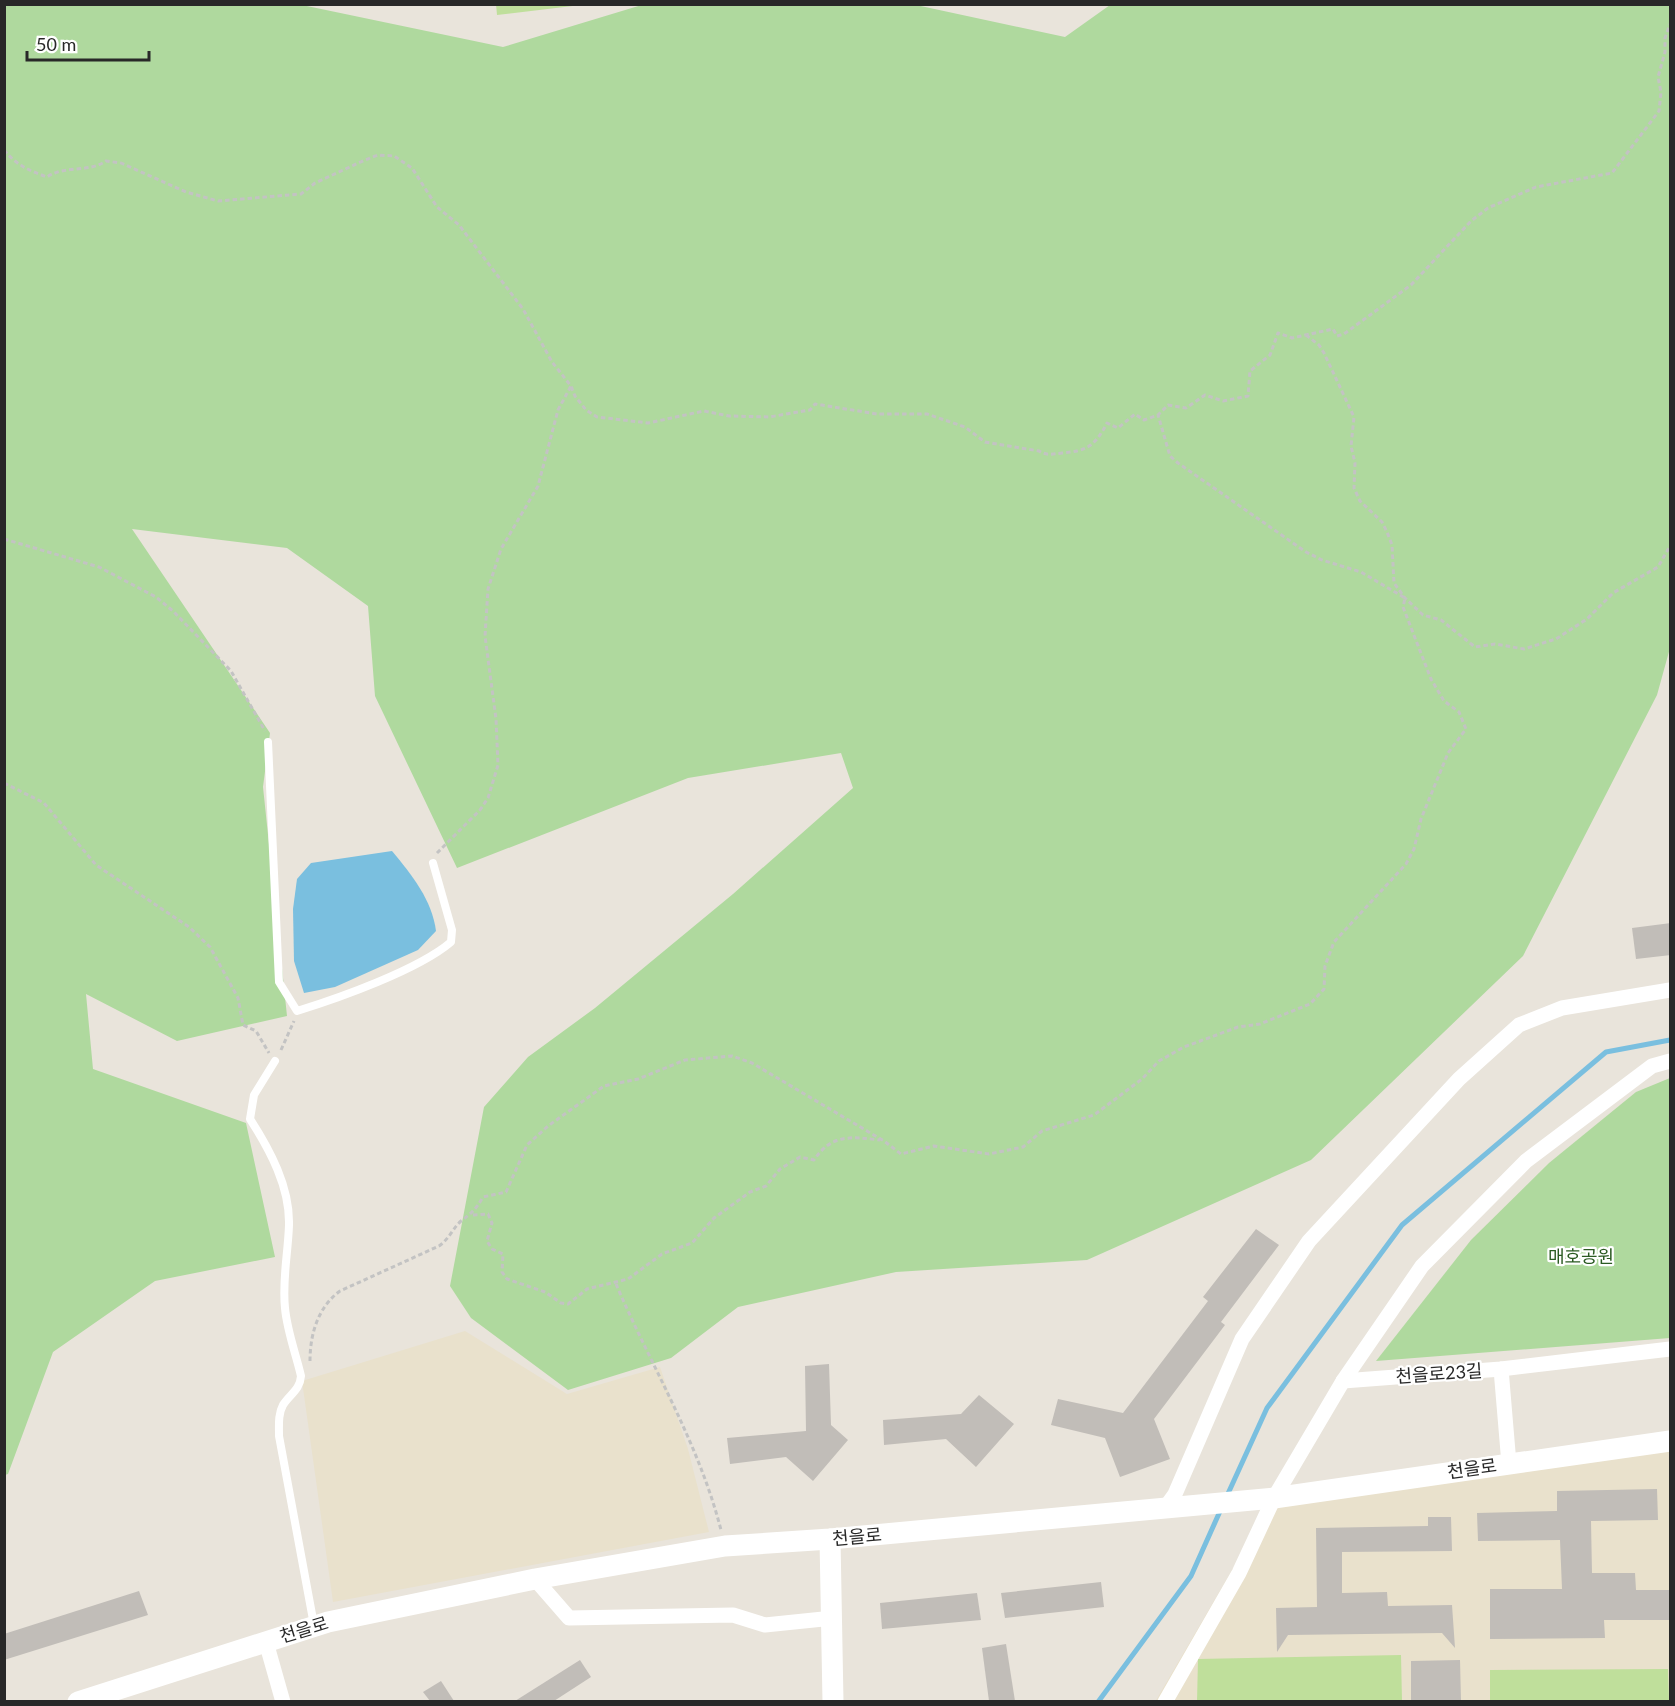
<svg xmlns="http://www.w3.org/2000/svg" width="1675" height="1706" font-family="Lato,'Noto Sans KR',sans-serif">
  <rect width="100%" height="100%" fill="#e9e4db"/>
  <g fill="#e9e1cc">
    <polygon points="465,1331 567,1394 660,1367 688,1449 709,1532 333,1602 302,1381"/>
    <polygon points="1670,1441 1670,1701 1155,1702 1274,1498"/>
  </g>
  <g fill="#afd99e">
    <polygon points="645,4 916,5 1065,37 1110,5 1670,5 1670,648 1657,695 1523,956 1311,1160 1087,1260 896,1272 738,1307 671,1358 568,1390 471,1318 450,1286 484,1107 528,1057 595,1008 733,894 853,788 841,753 688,778 457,868 375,696 368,606 287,548 132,529 270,733 263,787 287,1016 177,1041 86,994 93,1069 246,1123 275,1257 155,1281 53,1352 8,1474 5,1475 5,5 302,5 503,47"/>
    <polygon points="1670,1078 1670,1338 1376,1361 1471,1240 1549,1163 1636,1092"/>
  </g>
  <g fill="#bfdf9b">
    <polygon points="496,4 581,4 581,5 497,15"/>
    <polygon points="1401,1655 1402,1701 1197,1702 1198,1659"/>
    <polygon points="1668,1669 1669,1701 1490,1701 1490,1670"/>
  </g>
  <path fill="#7abfdf" d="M392,851C412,875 432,900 436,931L418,950L335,987L304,993L294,961L293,909L297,879L311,863Z"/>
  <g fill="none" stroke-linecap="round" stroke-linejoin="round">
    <g stroke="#7abfdf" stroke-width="5">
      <polyline points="1226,1498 1267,1408 1402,1225 1606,1052 1670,1040"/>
      <polyline points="1098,1702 1191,1576 1221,1509"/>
    </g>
  </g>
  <g fill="#c1bdb8">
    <polygon points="1671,923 1671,955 1636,959 1632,928"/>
    <polygon points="1256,1229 1279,1245 1221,1322 1225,1325 1154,1419 1170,1459 1120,1477 1105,1438 1051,1425 1058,1399 1123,1413 1208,1301 1203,1297"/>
    <polygon points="829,1364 831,1425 848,1440 813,1481 786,1457 730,1464 727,1438 806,1431 805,1366"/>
    <polygon points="979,1395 1014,1424 976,1467 946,1439 884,1445 883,1420 961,1414"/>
    <polygon points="1657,1489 1658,1520 1591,1521 1592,1573 1635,1573 1636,1590 1669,1590 1671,1620 1604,1620 1605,1638 1490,1639 1490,1589 1562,1589 1560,1540 1478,1541 1477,1513 1557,1511 1557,1491"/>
    <polygon points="1428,1517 1451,1517 1452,1551 1342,1552 1342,1593 1387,1592 1388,1606 1452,1605 1455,1648 1442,1633 1288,1635 1277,1652 1276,1608 1317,1607 1316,1528 1428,1526"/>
    <polygon points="1101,1582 1104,1607 1005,1618 1001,1593"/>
    <polygon points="139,1591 148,1615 4,1660 4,1634"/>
    <polygon points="977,1593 981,1620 882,1629 880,1603"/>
    <polygon points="1006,1644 1015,1701 989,1701 982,1648"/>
    <polygon points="580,1660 591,1677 554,1701 515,1701"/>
    <polygon points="1460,1660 1461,1701 1411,1701 1411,1661"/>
    <polygon points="441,1681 454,1701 430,1701 423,1692"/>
  </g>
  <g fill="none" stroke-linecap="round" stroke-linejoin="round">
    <g stroke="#c3c3c3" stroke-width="3" stroke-dasharray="4.5 3" stroke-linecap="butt">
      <path d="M4,150C16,165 30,171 47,177C64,165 89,173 106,161L121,163L186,192L218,201L301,194L315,183L365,160L378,155L394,156L412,168L437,207L459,225L523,309L552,362L571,386L575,396L586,410L597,417L648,423L704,411L729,416L769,417L810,410L815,404L877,414H927L965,427L985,442L1039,451C1047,456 1053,454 1062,453C1087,451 1095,446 1107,423L1118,428L1135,414L1144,420L1158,415L1168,405L1186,408L1205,395L1223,401L1248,396L1250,371L1270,355L1278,333L1292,338L1333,329L1337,336L1344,334L1411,285L1471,221L1488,208L1536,187L1612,173L1659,111L1661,92L1658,77L1665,52V38L1670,24"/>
      <polyline points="1306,335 1319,345 1324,353 1354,417 1351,446 1355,463 1354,488 1360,501 1382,522 1387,532 1392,545 1394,583 1405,598 1423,615 1441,620 1475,647 1495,644 1524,649 1556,639 1587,619 1613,593 1658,567 1670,546"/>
      <polyline points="4,539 99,567 156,597 173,611 231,671 265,731"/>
      <polyline points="4,783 44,803 96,865 189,927 210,947 238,998 243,1025 256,1031 269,1053"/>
      <polyline points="437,853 480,810 488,798 498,765 496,719 485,636 488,589 501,549 538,486 558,410 571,386"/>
      <polyline points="281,1050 294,1021"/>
      <path d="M473,1215L488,1214L492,1223L487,1241L492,1249L503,1254L502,1272L507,1279L545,1292L561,1303L568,1304L587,1289L628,1279L662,1254L692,1243L714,1218L750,1192L766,1186L780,1169L800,1157L814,1160C832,1133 852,1137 880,1140"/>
      <path d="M616,1284C652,1368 698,1441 721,1530"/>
      <path d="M310,1361C310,1334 318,1307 340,1291L439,1246C450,1238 453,1228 461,1221C472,1213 476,1209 483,1197L506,1192L527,1145L548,1126L604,1086L638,1079L685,1060L732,1056L752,1063L884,1141L901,1154L934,1146L989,1154L1023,1147L1042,1131L1094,1115L1142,1079L1159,1061L1184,1047L1238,1027L1260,1024L1310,1004L1324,989L1325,966L1334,942L1406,864L1414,849L1421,819L1448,753L1466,729L1459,712L1444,701L1431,679L1403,607L1405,598L1361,572L1322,560L1306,552L1178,463L1170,456L1158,415"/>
    </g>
    <g stroke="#fff" stroke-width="8">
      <path d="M268,742L279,982L297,1011C339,998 418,970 451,942L452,930L433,863"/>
      <path d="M275,1061L254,1095L250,1119C270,1150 290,1187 289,1225C288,1254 282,1280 285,1308C287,1331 296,1354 301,1376C300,1390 290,1394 283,1405C278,1414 279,1425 279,1436L314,1625"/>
    </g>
    <g stroke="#fff" stroke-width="15">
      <polyline points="1501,1369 1509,1464"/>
      <polyline points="1343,1381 1501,1369 1670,1349"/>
      <polyline points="1165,1508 1175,1494 1242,1339 1309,1241 1459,1079 1519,1025 1562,1008 1670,990"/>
      <polyline points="535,1579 569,1618 733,1615 765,1625 833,1618"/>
      <polyline points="266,1642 283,1702"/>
      <polyline points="1165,1702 1239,1573 1274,1498 1343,1381 1422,1266 1526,1161 1652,1066 1670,1061"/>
    </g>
    <g stroke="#fff" stroke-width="21">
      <polyline points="830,1539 833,1702"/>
      <polyline points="78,1702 328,1622 535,1579 725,1546 830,1539 1274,1498 1670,1441"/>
    </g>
  </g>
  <g text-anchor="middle" stroke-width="4.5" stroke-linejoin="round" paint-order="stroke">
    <g font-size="18" fill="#2b5b22" stroke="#fff">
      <text x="1581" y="1263">매호공원</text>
    </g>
    <g font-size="18" fill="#282828" stroke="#fff">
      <text transform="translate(1439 1374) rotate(-4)" y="6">천을로23길</text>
      <text transform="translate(1472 1469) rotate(-8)" y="6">천을로</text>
      <text transform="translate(857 1537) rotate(-5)" y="6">천을로</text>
      <text transform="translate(304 1630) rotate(-17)" y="6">천을로</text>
    </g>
  </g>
  <rect width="1675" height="1706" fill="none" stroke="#282828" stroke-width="12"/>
  <path d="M27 51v9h122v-9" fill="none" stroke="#282828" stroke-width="3"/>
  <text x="36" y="51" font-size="18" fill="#282828" stroke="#ffffff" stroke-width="4.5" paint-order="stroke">50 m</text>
</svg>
